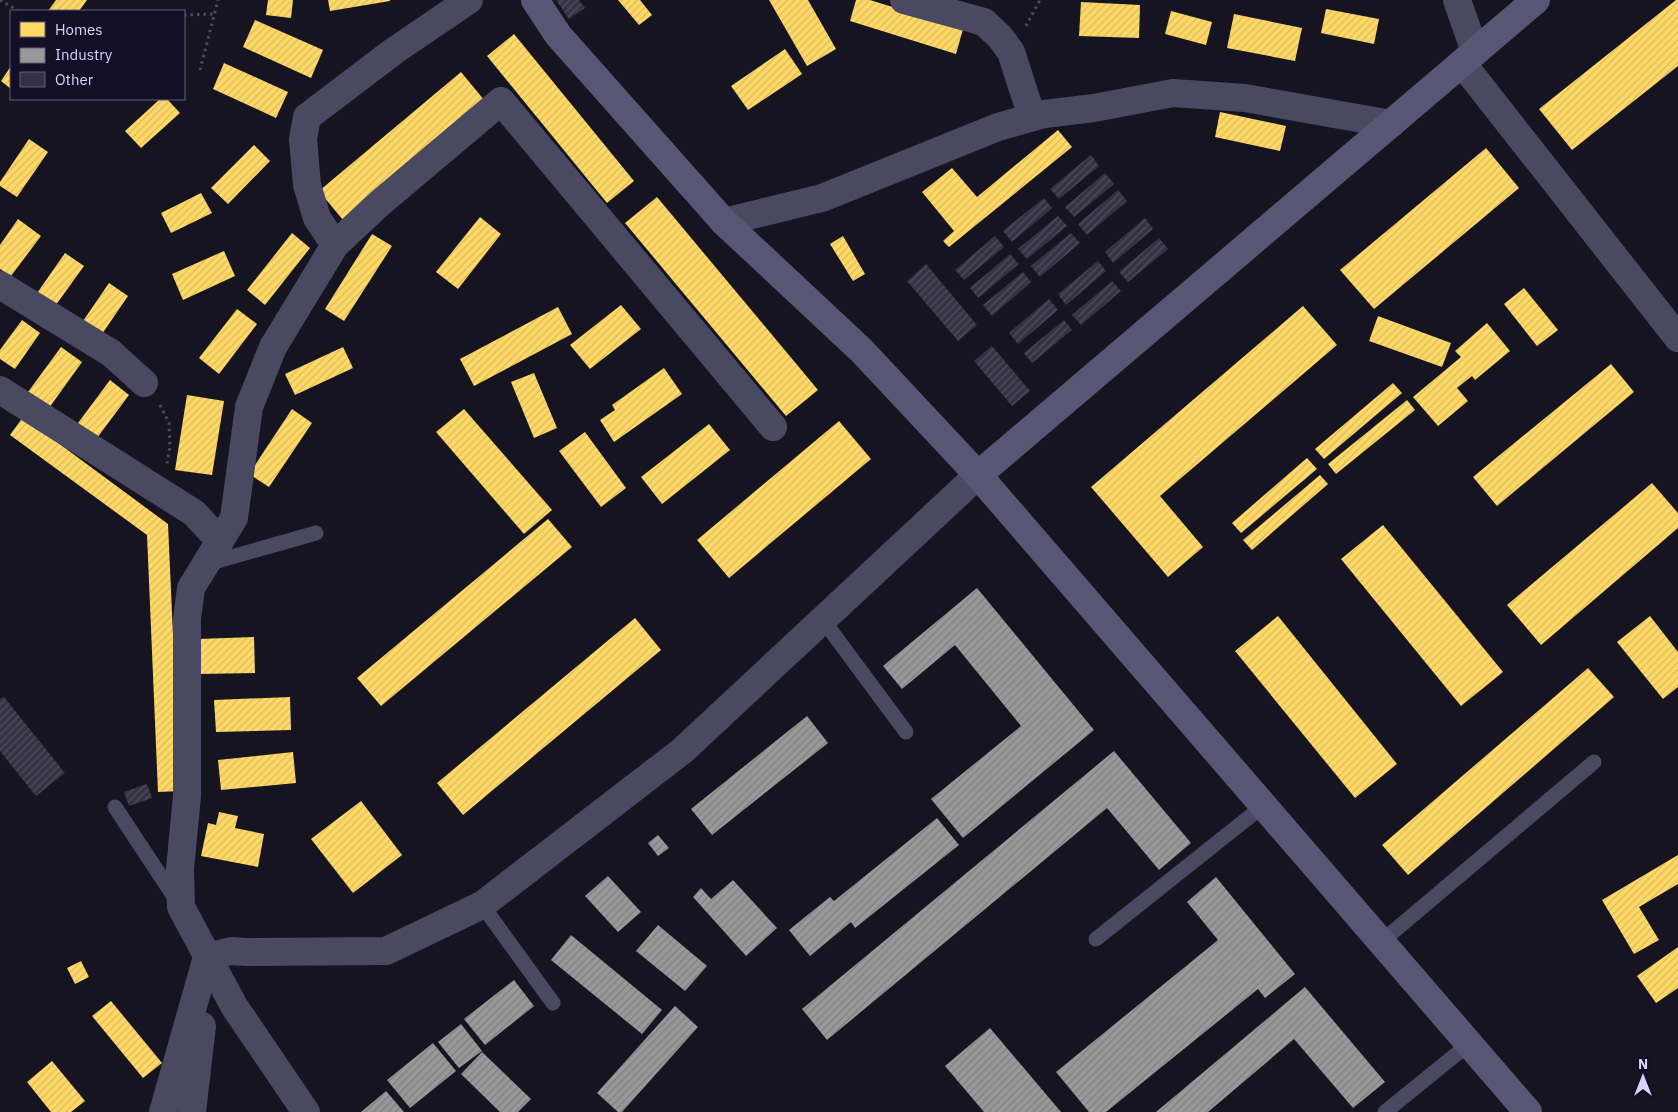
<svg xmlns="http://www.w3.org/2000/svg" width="1678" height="1112" font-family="'IBM Plex Sans',sans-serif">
  <defs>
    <pattern id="homes-hatch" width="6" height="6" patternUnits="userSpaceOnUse" patternTransform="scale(1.25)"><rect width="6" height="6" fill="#ffd966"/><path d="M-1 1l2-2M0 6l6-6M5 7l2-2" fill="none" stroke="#d9ba61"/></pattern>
    <pattern id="industry-hatch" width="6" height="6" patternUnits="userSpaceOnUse" patternTransform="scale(1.25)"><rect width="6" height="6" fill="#999"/><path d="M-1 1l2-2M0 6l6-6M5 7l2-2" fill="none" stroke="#7f7e82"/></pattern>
    <pattern id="building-hatch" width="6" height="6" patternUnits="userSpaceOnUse" patternTransform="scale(1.25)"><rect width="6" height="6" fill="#343243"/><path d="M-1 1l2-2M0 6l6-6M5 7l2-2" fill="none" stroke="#514f5f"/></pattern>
  </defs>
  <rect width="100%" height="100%" fill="#161421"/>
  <g fill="url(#homes-hatch)">
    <polygon points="56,0 87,0 79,11 48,11"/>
    <polygon points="268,0 293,0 291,18 266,15"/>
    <polygon points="328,0 390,0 390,1 330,11"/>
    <polygon points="618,0 640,0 652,15 639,25"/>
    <polygon points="769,0 808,0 836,49 807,66"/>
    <polygon points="856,0 870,0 963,29 956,54 850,21"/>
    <polygon points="1676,0 1678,0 1678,66 1572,150 1539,109"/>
    <polygon points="1081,2 1140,5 1139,38 1079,36"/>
    <polygon points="1326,9 1379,19 1374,44 1321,33"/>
    <polygon points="1171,11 1212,22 1206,45 1165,34"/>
    <polygon points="1234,14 1302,28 1295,61 1227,48"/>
    <polygon points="255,20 323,50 311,78 243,47"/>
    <polygon points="514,34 634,181 607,203 487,56"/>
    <polygon points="785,49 802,74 748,110 731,86"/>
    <polygon points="224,63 288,92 276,118 213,89"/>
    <polygon points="11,66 11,89 1,81"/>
    <polygon points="461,72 485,101 343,220 319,191"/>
    <polygon points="160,99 167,99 180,113 141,148 125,131"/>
    <polygon points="1220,112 1286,126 1280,151 1215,137"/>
    <polygon points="1058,130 1072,147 949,247 943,241 954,231 922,192 952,168 977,197"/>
    <polygon points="29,139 48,152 17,197 0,186 0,182"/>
    <polygon points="254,145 270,161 228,204 211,188"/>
    <polygon points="1486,148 1519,188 1374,309 1340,270"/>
    <polygon points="201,193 212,213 171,233 161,213"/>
    <polygon points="657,197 818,390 786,416 625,223"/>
    <polygon points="480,217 501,234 458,289 436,272"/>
    <polygon points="18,219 41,236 11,276 0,269 0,245"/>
    <polygon points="292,233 310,248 265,305 247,290"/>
    <polygon points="372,234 392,246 344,321 325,309"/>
    <polygon points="843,236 865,274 853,281 830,244"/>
    <polygon points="224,251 235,276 183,300 172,274"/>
    <polygon points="65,253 84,266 53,309 35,296"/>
    <polygon points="109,283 128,296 100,337 81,324"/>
    <polygon points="1524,288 1558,330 1537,346 1504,304"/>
    <polygon points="621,305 641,329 590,369 570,345"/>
    <polygon points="1303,306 1337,345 1160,496 1203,547 1168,577 1091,487"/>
    <polygon points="558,307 572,334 474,386 460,359"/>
    <polygon points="237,309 257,324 219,374 199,358"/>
    <polygon points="1378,316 1451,343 1442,367 1369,341"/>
    <polygon points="22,320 40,333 15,369 0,359 0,350"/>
    <polygon points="1487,323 1510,351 1475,380 1472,376 1457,388 1468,401 1438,426 1413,397 1461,357 1455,351"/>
    <polygon points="61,347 82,362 49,408 28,392"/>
    <polygon points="343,347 353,368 295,395 285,374"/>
    <polygon points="1611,364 1634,392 1497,506 1473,477"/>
    <polygon points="664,368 682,394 614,442 600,420 615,410 612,405"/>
    <polygon points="534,373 557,428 534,438 511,382"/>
    <polygon points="110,380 129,395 97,438 78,423"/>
    <polygon points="1393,383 1402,393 1324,459 1315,449"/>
    <polygon points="187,395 224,401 212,475 175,470"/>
    <polygon points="1407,400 1415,410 1336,474 1328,464"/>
    <polygon points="292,409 312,423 269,487 249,474"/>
    <polygon points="464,409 552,510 524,534 436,432"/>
    <polygon points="23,417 168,524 180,791 158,792 147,535 10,435"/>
    <polygon points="839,421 871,459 729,578 697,540"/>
    <polygon points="709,424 730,450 662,504 641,477"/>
    <polygon points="585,432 626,488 601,507 559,451"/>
    <polygon points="1307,458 1317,469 1241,533 1232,523"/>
    <polygon points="1320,475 1328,484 1252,550 1243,540"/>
    <polygon points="1652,483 1678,513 1678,528 1541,645 1507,605"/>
    <polygon points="548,519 572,547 381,706 357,678"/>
    <polygon points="1383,525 1503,672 1461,706 1341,559"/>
    <polygon points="1278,616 1397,764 1355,798 1235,651"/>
    <polygon points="1650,616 1678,652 1678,687 1663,699 1617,642"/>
    <polygon points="635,618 661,650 463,815 437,783"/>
    <polygon points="254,637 255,673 199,674 198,639"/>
    <polygon points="1588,668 1614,697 1408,875 1382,845"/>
    <polygon points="290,697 291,730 216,732 214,700"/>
    <polygon points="293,752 296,783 221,790 218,760"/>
    <polygon points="361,801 402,855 353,893 311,839"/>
    <polygon points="219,812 238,816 235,828 264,834 258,867 201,856 208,823 216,825"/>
    <polygon points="1678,855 1678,884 1639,907 1659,940 1634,954 1602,900"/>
    <polygon points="1678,947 1678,988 1656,1003 1637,976"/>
    <polygon points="81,961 89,977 75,984 67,968"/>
    <polygon points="111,1001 162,1063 143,1078 92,1016"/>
    <polygon points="52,1061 85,1101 71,1112 51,1112 27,1082"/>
  </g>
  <g fill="url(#industry-hatch)">
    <polygon points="977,588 1094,730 963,838 931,799 1021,726 955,645 902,689 883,666"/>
    <polygon points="807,716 828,743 712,835 691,809"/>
    <polygon points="1114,751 1191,843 1159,870 1107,808 827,1040 802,1009"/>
    <polygon points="937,818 959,845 855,928 851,922 810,956 789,930 830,897 834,901"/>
    <polygon points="658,835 669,848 658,856 648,843"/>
    <polygon points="608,876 641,912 618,932 585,896"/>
    <polygon points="1216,877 1295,974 1265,998 1258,989 1106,1112 1089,1112 1056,1072 1218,940 1187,902"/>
    <polygon points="733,880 777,928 746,956 693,897 701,888 711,899"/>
    <polygon points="658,925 707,966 685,991 636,951"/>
    <polygon points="571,935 662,1010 642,1034 551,960"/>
    <polygon points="514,980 534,1006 485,1045 464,1019"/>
    <polygon points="1305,987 1385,1082 1353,1108 1294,1039 1208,1112 1156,1112"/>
    <polygon points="675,1006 698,1027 622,1112 618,1112 597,1093"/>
    <polygon points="461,1024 482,1051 459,1068 438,1042"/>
    <polygon points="990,1028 1061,1112 984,1112 945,1066"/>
    <polygon points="433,1043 456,1071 410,1108 387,1080"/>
    <polygon points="482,1052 531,1099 518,1112 500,1112 461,1074"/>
    <polygon points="386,1091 404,1112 361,1112"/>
  </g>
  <g fill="url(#building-hatch)">
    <polygon points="556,0 579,0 585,8 569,19"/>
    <polygon points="1091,155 1099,166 1059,199 1050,189"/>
    <polygon points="1105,173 1114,184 1074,217 1065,207"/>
    <polygon points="1118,190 1127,201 1087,235 1078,224"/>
    <polygon points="1044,198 1052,208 1012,242 1003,231"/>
    <polygon points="1058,216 1067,226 1027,259 1018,249"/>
    <polygon points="1145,218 1153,229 1113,263 1105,252"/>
    <polygon points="1071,233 1080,243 1040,277 1031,266"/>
    <polygon points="995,236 1004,247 964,280 955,270"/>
    <polygon points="1159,238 1168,249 1128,282 1119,272"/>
    <polygon points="1010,254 1019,264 978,298 970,288"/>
    <polygon points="1098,261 1106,271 1066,305 1058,294"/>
    <polygon points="926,264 977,325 958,341 907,281"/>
    <polygon points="1023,272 1031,282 992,316 983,305"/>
    <polygon points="1112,281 1121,291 1081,325 1072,315"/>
    <polygon points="1049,299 1058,310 1018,344 1009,333"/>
    <polygon points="1064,320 1072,330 1032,363 1024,353"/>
    <polygon points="992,346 1030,391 1012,406 974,361"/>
    <polygon points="4,697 65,773 36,796 0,751 0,699"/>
    <polygon points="147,784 152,798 129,806 124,792"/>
  </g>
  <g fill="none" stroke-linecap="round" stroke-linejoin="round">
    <g stroke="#44505f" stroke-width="3" stroke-dasharray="2.5 4" stroke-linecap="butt">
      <polyline points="0,0 18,11"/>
      <polyline points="184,15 214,14"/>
      <polyline points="1026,26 1040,0"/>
      <polyline points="200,70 218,0"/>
      <polyline points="160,405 169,423 170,447 167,464"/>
    </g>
    <g stroke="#4a4962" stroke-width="15">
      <polyline points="207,564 316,533"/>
      <polyline points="823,620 906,732"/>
      <polyline points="115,807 177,901"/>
      <polyline points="482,905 553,1003"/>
      <polyline points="1096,939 1263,806"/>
      <polyline points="1381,942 1594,762"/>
      <polyline points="1385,1112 1469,1044"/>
    </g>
    <g stroke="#4a4962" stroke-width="28">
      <polyline points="904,0 984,22 1000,37 1011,52 1032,117"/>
      <polyline points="1457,0 1475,52"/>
      <polyline points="1462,63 1678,338"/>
      <polyline points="724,222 822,198 998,127 1044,114 1094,108 1173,93 1245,98 1391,124"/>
      <polyline points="335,245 317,218 307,185 303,139 307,117 394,51 469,0"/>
      <polyline points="0,285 111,353 144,383"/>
      <polyline points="0,390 194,513 220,541"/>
      <polyline points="207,957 231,951 247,952 386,951 482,905 682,751 978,475"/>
      <polyline points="163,1112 207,957"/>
      <polyline points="192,1112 202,1026"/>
      <polyline points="306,1112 234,1006 181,907 180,869 187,796 187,619 191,588 234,518 249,407 273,347 335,245 380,203 501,101 773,427"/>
    </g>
    <g stroke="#575674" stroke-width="28">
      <polyline points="535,0 558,35 724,222 862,351 978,475"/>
      <polyline points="1528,1112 978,475 1536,0"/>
    </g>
  </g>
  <rect x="10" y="10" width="175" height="90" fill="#130f26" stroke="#625e7d"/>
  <rect x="20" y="22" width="25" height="15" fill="#ffd966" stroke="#625e7d"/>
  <text x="55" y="35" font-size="15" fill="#d9d4ff">Homes</text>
  <rect x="20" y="48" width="25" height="15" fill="#999999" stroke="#625e7d"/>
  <text x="55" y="60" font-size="15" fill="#d9d4ff">Industry</text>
  <rect x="20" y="72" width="25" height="15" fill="#343243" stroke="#625e7d"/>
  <text x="55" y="85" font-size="15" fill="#d9d4ff">Other</text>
  <g transform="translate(1643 1077)" stroke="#130f26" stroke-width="4" paint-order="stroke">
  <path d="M0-4L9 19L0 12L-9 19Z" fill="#d9d4ff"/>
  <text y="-8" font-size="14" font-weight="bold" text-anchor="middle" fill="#d9d4ff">N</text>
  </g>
</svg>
